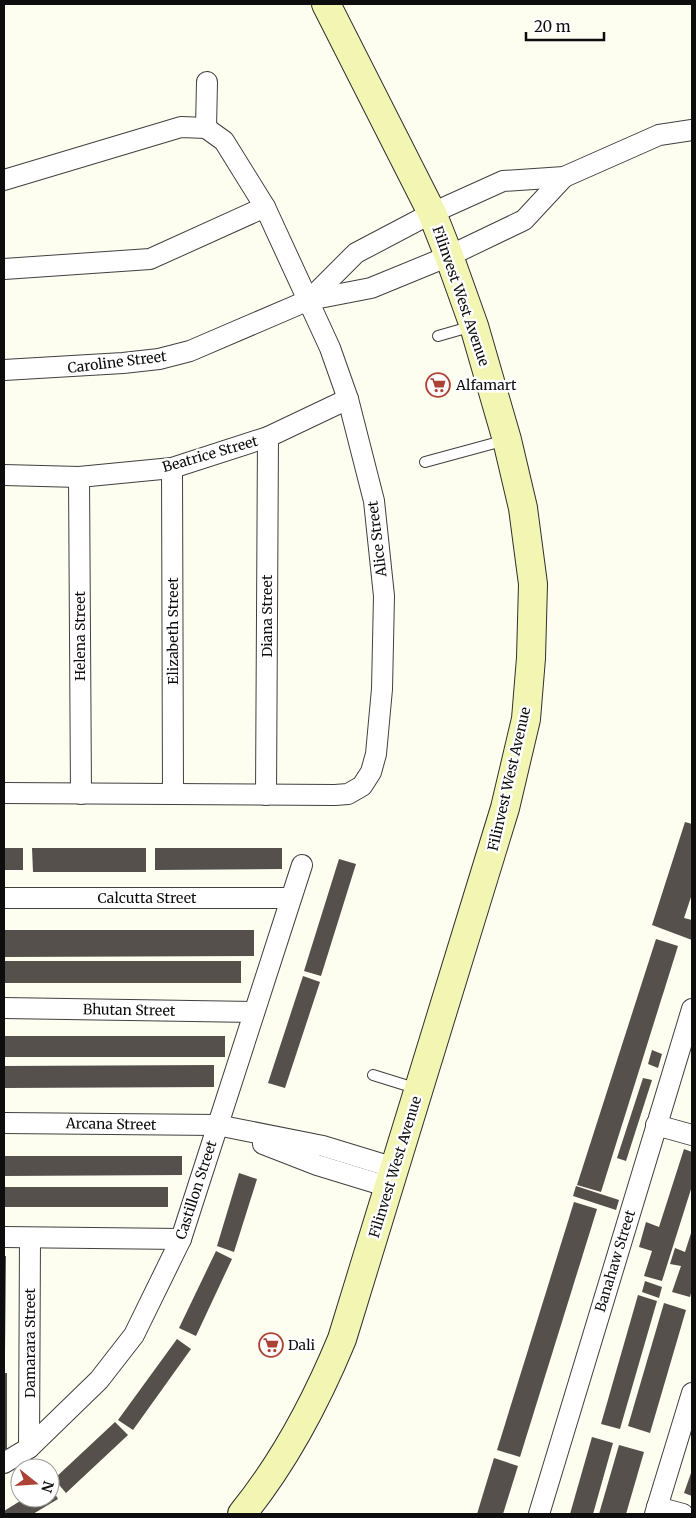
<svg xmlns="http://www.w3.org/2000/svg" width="696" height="1518" font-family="Merriweather,serif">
  <rect width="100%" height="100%" fill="#fdfdf0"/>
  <g fill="#55504b">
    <polygon points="685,822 692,824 692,894 684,918 692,920 692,940 652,925"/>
    <rect x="4" y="848" width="19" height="22"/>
    <polygon points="32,848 146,848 146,872 33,872"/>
    <polygon points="155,848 282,848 282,869 155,870"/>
    <polygon points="339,859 356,864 321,976 304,971"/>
    <polygon points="4,930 254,930 254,956 4,957"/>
    <polygon points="656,939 678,946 601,1192 577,1185"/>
    <rect x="4" y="961" width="237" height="22"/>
    <polygon points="303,976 320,982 285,1088 268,1083"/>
    <rect x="4" y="1036" width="221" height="21"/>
    <polygon points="652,1050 662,1054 658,1068 648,1064"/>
    <polygon points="214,1065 214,1087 4,1088 4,1066"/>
    <polygon points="643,1078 652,1080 626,1161 617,1158"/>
    <polygon points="684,1149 692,1152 692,1186 662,1281 644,1276 652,1251 639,1247 646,1222 659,1227"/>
    <polygon points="4,1156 182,1156 182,1175 4,1176"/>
    <polygon points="239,1173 257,1179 234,1252 217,1246"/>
    <polygon points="576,1186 619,1200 616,1210 573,1196"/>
    <rect x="4" y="1187" width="164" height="20"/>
    <polygon points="574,1202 597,1209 520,1457 497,1450"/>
    <polygon points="692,1230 692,1289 690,1297 672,1292 681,1266 670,1264 675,1248 685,1252"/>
    <polygon points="216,1251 232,1259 196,1336 179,1328"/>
    <polygon points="4,1256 6,1256 5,1352 4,1352"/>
    <polygon points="645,1281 662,1287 659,1298 642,1292"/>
    <polygon points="638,1295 657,1301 620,1429 601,1424"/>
    <polygon points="664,1303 686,1310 650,1433 628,1426"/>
    <polygon points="177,1339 191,1349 133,1430 118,1420"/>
    <rect x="4" y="1373" width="3" height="76"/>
    <polygon points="115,1422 128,1435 66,1493 54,1479"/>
    <polygon points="592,1437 613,1443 593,1514 570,1514"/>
    <polygon points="619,1445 644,1452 626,1514 599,1514"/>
    <polygon points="494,1458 518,1466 503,1514 477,1514"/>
    <polygon points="691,1473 692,1474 692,1496 684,1493"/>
    <polygon points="50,1485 58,1499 33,1514 4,1514 4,1511 25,1498 50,1498"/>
  </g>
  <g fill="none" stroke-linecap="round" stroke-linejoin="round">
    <g stroke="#404040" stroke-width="12">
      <g id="lane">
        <polyline points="438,336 473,326"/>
        <polyline points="425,462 506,440"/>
        <polyline points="373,1075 418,1089"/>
      </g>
    </g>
    <g stroke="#404040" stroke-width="22">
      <g id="street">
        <polyline points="206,128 207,82"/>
        <polyline points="4,180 181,127 206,128 224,141 265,207 330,348 348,399 374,501 384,596 382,689 376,754 371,772 362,786 348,794 335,795 4,793"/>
        <polyline points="4,269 150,259 265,207"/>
        <polyline points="309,300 356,253 432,213 503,181 564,177 659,135 692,130"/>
        <polyline points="4,370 123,363 159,359 190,351 309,300 371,288 449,256 524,220 564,177"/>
        <polyline points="172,468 173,794"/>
        <polyline points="4,475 79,477 172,468 268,437 348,399"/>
        <polyline points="79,477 81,794"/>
        <polyline points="266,795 268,437"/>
        <polyline points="4,898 290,898"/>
        <polyline points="4,1008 254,1012"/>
        <polyline points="4,1123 217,1125 323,1146 395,1168"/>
        <polyline points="656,1125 692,1135"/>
        <polyline points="263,1144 317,1165 389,1187"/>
        <polyline points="4,1237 181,1239"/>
        <polyline points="29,1448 30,1238"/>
        <polyline points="4,1463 29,1448 99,1380 134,1335 181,1239 302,865"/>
        <polyline points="657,1507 683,1514"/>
        <polyline points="539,1514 692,1009"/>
        <polyline points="655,1514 692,1393"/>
      </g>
    </g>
    <g stroke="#2f2f2f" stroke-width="30">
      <path id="secondary" d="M242,1514C285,1461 316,1402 342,1339L505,808L526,719L531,658L533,584L523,508L507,440L474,326L449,256L432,213L326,4"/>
    </g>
    <use href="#lane" stroke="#fff" stroke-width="10"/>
    <use href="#street" stroke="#fff" stroke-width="20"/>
    <use href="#secondary" stroke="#f2f6b2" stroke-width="28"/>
  </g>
  <defs>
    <g id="supermarket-ring" transform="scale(1.25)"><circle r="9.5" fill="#fff" stroke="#ad4336" stroke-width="1.5"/><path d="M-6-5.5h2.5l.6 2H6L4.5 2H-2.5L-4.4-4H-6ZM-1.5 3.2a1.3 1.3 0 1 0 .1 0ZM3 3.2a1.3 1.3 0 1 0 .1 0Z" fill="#ad4336"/></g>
  </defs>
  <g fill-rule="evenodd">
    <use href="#supermarket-ring" x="438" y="385"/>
    <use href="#supermarket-ring" x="271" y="1345"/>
  </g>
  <g text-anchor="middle" stroke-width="5" stroke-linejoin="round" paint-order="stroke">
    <g font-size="14" fill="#0d0d0d" stroke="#fff">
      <text transform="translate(461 296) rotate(71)" y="5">Filinvest West Avenue</text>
      <text transform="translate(117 362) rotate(-7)" y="5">Caroline Street</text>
      <text transform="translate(210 454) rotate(-16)" y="5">Beatrice Street</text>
      <text transform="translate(377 539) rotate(-97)" y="5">Alice Street</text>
      <text transform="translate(267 616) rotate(-90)" y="5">Diana Street</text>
      <text transform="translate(173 631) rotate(-90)" y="5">Elizabeth Street</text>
      <text transform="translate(80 636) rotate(-90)" y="5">Helena Street</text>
      <text transform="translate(509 779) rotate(-77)" y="5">Filinvest West Avenue</text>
      <text x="147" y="903">Calcutta Street</text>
      <text transform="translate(129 1010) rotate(1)" y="5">Bhutan Street</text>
      <text transform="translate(111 1124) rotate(1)" y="5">Arcana Street</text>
      <text transform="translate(395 1167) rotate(-73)" y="5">Filinvest West Avenue</text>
      <text transform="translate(196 1190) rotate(-72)" y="5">Castillon Street</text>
      <text transform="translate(615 1261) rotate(-73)" y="5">Banahaw Street</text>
      <text transform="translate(30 1343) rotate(-90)" y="5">Damarara Street</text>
    </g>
    <g font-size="14" fill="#0d0d0d" stroke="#fff" text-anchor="start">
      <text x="456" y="390">Alfamart</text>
      <text x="288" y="1350">Dali</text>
    </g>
  </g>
  <rect width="696" height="1518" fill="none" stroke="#0d0d0d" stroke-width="10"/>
  <g transform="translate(35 1483) rotate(107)"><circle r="24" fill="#ffffff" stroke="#9e9e9e"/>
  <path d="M0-4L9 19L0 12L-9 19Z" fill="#ad4336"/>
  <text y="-8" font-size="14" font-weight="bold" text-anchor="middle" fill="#0d0d0d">N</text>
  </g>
  <path d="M526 32v8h78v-8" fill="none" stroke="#0d0d0d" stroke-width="2.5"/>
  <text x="534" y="32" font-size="15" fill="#0d0d0d" stroke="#ffffff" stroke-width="4" paint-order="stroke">20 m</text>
</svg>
